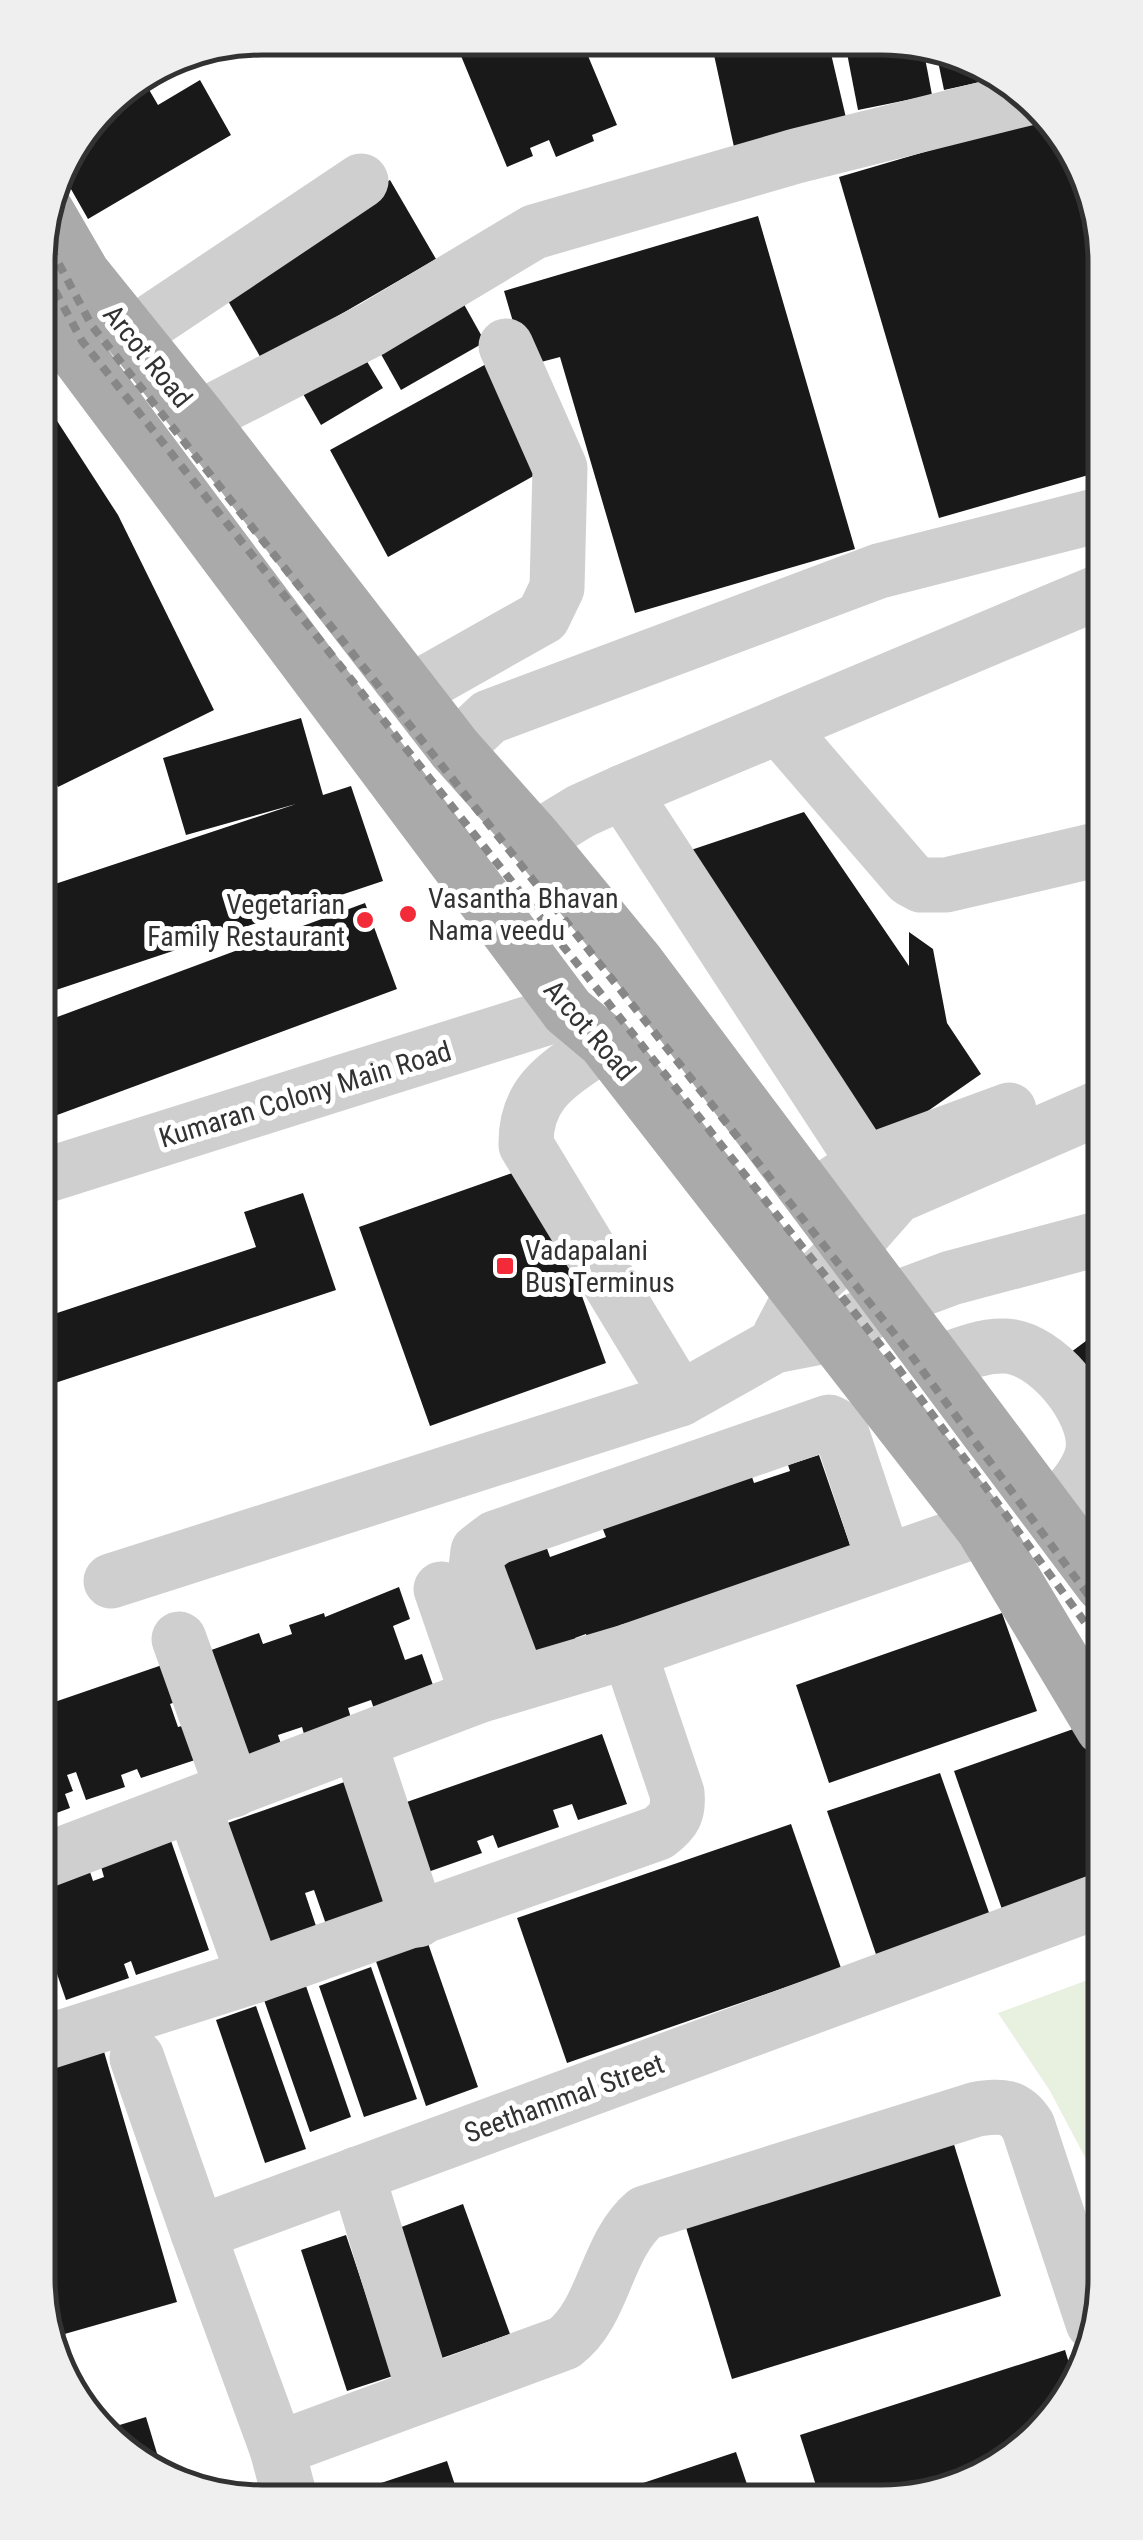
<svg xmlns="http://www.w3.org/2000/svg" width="1143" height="2540" font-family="'Roboto Condensed',sans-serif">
  <rect width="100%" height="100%" fill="#fff"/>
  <polygon fill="#e8f0e0" points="1104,1974 1105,2195 1050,2091 998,2013"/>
  <g fill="#191919">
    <polygon points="454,39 594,40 583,44 617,125 592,135 594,141 556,157 549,140 530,148 533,156 507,167"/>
    <polygon points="711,41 828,41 847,122 734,147"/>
    <polygon points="922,42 932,95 858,110 845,43"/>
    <polygon points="935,47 999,78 944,90"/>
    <polygon points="141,76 158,105 200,80 231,135 88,219 59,168 60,163 113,93"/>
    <polygon points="1044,117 1064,149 1098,265 1099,472 939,518 839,177"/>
    <polygon points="390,180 436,259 262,360 216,280"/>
    <polygon points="758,216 855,549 635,613 560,357 526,366 504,291"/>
    <polygon points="461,299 485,342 401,390 377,347"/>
    <polygon points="360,350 383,388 321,425 299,387"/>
    <polygon points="488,363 546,469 388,557 330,450"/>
    <polygon points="39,393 118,515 214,710 58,787 40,749"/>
    <polygon points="301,718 323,795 351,786 383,881 41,995 40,889 296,804 186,835 163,758"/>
    <polygon points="804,812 909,966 909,932 933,949 947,1023 981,1074 879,1145 688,851"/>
    <polygon points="365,903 397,989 41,1121 41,1023"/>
    <polygon points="535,1165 606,1363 430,1426 359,1227"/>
    <polygon points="303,1193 336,1290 46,1386 42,1374 42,1318 256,1247 244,1212"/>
    <polygon points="1102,1329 1102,1437 1051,1367"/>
    <polygon points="819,1455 852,1551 589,1642 586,1634 575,1638 578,1646 526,1664 492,1568 545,1543 550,1557 606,1537 602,1527 751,1474 754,1483 790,1471 788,1465"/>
    <polygon points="399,1587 410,1619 393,1626 405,1660 422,1654 434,1688 374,1709 371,1700 348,1708 351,1718 304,1734 302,1727 278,1735 281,1744 240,1758 203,1653 259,1633 263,1644 292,1634 289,1625 324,1613 325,1617"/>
    <polygon points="1002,1613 1037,1711 829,1783 796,1685"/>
    <polygon points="165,1664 178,1701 170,1704 178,1727 189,1724 201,1758 141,1778 137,1769 121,1775 125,1787 86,1800 76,1772 67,1775 73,1791 65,1794 70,1808 43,1818 43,1706"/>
    <polygon points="1096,1721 1103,1743 1104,1880 1004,1915 954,1771"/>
    <polygon points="602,1734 627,1804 578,1820 572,1804 553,1810 559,1827 498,1848 493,1835 477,1841 482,1853 425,1873 401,1804"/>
    <polygon points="940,1773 993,1924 879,1963 827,1811"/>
    <polygon points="353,1779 396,1904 327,1927 314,1890 305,1893 316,1926 263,1953 219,1826"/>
    <polygon points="791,1824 841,1968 567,2063 517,1918"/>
    <polygon points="170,1838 209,1950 136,1975 131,1961 124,1964 129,1978 66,2000 44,1936 44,1888 90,1872 93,1881 104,1877 100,1863"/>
    <polygon points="423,1929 478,2087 426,2106 371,1947"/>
    <polygon points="371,1967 417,2099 364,2117 319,1986"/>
    <polygon points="306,1986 351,2117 310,2132 264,2000"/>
    <polygon points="256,2006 306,2149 265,2163 216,2020"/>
    <polygon points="98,2031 177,2302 47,2339 44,2048"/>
    <polygon points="952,2138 1001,2296 732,2379 684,2221"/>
    <polygon points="463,2204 510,2334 442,2358 396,2229"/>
    <polygon points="346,2235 393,2376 347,2391 301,2250"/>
    <polygon points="1065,2350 1072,2373 1050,2426 940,2495 819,2495 800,2435"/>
    <polygon points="146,2417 162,2470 113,2447 103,2430"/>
    <polygon points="736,2452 751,2496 604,2496"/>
    <polygon points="447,2461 459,2497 339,2498 339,2497"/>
  </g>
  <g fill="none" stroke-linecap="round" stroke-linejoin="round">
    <g stroke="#cfcfcf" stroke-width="55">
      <polyline points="131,335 361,181"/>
      <polyline points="199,418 372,329 534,232 796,156 1032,97"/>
      <polyline points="412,691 543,617 557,588 560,468 506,346"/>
      <polyline points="779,727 910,879 921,885 946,885 1100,849"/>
      <polyline points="455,749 489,717 879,571 1099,515"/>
      <polyline points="623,792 865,1163"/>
      <polyline points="535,839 581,811 623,792 1099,592"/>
      <path d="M605,1042C564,1072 525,1088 526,1145L680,1399"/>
      <polyline points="41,1177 568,1011"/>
      <polyline points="835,1183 865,1163 1009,1110"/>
      <polyline points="780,1335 802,1293 852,1246 896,1196 1101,1107"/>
      <path d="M938,1363C959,1355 983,1345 1005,1346C1046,1347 1098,1410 1093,1450C1090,1474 1065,1497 1051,1515"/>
      <polyline points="111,1581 680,1399 774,1346 831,1335 892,1300 951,1278 1101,1238"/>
      <polyline points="441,1589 478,1696"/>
      <polyline points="179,1639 233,1790"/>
      <polyline points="519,1683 476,1568 478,1551 495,1538 829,1422 840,1428 884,1560"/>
      <polyline points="359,1742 418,1920"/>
      <polyline points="193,1805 254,1976"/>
      <polyline points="44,1861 478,1696 629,1651 983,1528"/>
      <path d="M44,2043L254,1976L658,1833C674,1821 679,1813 677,1793L629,1651"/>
      <polyline points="137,2058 198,2233 1104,1899"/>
      <polyline points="357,2174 425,2394"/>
      <polyline points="198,2233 277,2449"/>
      <path d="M290,2498L277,2449L564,2343C605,2312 605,2247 645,2213L977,2109C1001,2106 1014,2104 1028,2126L1093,2323"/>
    </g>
    <g stroke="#aaa" stroke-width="55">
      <polyline points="47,212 83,274 199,418 455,749 535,839 637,963 1103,1585"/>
      <polyline points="38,284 79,357 568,1011 605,1042 983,1528 1103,1728"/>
    </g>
    <g stroke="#878787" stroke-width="8" stroke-dasharray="10 8" stroke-linecap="butt">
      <polyline points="42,232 92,326 908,1351 1103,1615"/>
      <polyline points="38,259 82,341 893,1361 1103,1647"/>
    </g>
  </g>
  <g fill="#f32b38" stroke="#fff" stroke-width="4">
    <circle cx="408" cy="914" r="10"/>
    <circle cx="365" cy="920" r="10"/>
    <rect x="495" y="1256" width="20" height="20" rx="5"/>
  </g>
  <g text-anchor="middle" stroke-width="10" stroke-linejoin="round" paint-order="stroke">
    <g font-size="28" fill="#323232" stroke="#fff">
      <text transform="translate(148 356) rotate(51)" y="10">Arcot Road</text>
      <text transform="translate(590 1030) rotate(49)" y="10">Arcot Road</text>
      <text transform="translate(305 1094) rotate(-17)" y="10">Kumaran Colony Main Road</text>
      <text transform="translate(564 2098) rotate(-20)" y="10">Seethammal Street</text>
    </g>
    <g font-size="28" fill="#323232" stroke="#fff" text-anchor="start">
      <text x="428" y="908">Vasantha Bhavan<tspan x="428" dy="32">Nama veedu</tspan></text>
      <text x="345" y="914" text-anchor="end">Vegetarian<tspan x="345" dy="32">Family Restaurant</tspan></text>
      <text x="525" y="1260">Vadapalani<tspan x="525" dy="32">Bus Terminus</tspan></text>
    </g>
  </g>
  <path d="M0 0H1143V2540H0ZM262 55H881A207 207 0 0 1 1088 262V2278A207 207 0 0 1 881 2485H262A207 207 0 0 1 55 2278V262A207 207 0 0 1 262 55Z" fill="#efefef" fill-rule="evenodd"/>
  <path fill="none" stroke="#323232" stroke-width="5" d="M262 55H881A207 207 0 0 1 1088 262V2278A207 207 0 0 1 881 2485H262A207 207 0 0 1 55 2278V262A207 207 0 0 1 262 55Z"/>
</svg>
